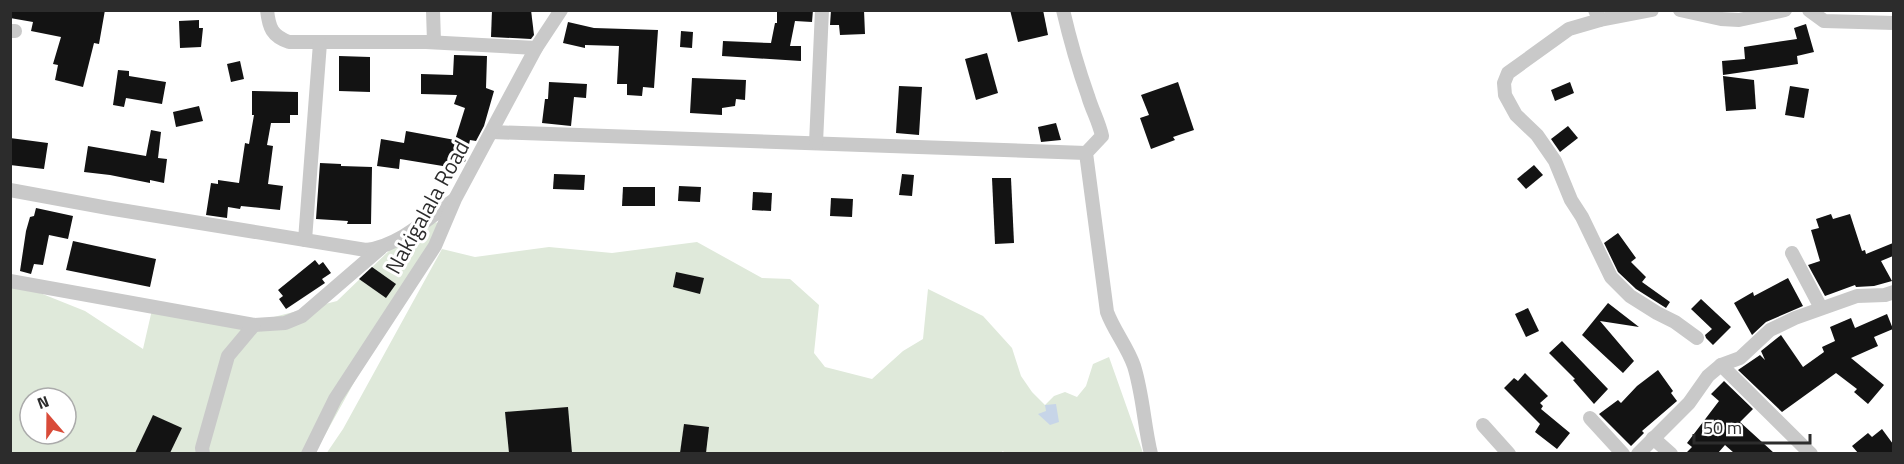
<svg xmlns="http://www.w3.org/2000/svg" width="1904" height="464" font-family="'Titillium Web',sans-serif">
  <rect width="100%" height="100%" fill="#fff"/>
  <g fill="#dfe9da" fill-rule="evenodd">
    <path d="M434,222L439,223V229L315,453H11L10,284L20,285L85,311L143,349L154,301L262,320L337,301L392,248ZM30,398H66V434H30Z"/>
    <polygon points="697,242 762,278 790,279 819,305 814,353 825,367 872,379 903,351 923,339 928,289 983,316 1012,348 1021,376 1032,392 1045,405 1054,396 1065,392 1077,397 1086,386 1093,364 1109,357 1143,453 1005,454 1003,451 1000,454 326,454 343,429 442,249 475,257 549,247 612,253"/>
  </g>
  <polygon fill="#c7d5e8" points="1056,404 1059,422 1050,425 1038,414 1046,411 1045,405"/>
  <g fill="#131313">
    <polygon points="10,10 105,10 99,44 94,43 83,87 55,80 58,65 53,64 61,37 31,31 33,22 10,18"/>
    <polygon points="492,10 531,10 534,35 531,39 491,37"/>
    <polygon points="777,10 813,10 812,22 795,21 790,46 801,46 801,61 722,56 723,41 771,43 775,23 777,23"/>
    <polygon points="831,10 864,10 865,34 840,35 839,25 830,25"/>
    <polygon points="1010,10 1043,10 1048,35 1018,42"/>
    <polygon points="199,20 199,28 203,28 201,47 180,48 179,21"/>
    <polygon points="568,22 594,28 658,30 654,88 643,87 642,96 627,95 627,84 617,84 619,46 585,45 585,48 563,43"/>
    <polygon points="1806,24 1814,52 1797,56 1798,64 1723,75 1722,61 1745,59 1744,47 1797,39 1794,28"/>
    <polygon points="681,31 693,32 692,48 680,47"/>
    <polygon points="987,53 998,93 976,100 965,59"/>
    <polygon points="454,55 487,56 486,88 494,91 484,126 476,141 470,140 465,162 456,160 455,168 400,159 399,169 377,166 381,139 404,143 406,131 455,140 465,108 454,104 457,95 421,94 421,74 453,75"/>
    <polygon points="339,56 370,57 370,92 339,91"/>
    <polygon points="240,61 244,79 231,82 227,64"/>
    <polygon points="118,70 129,71 129,76 166,82 162,104 126,98 124,107 113,105"/>
    <polygon points="1723,76 1754,80 1756,109 1726,111"/>
    <polygon points="692,78 746,80 745,100 736,99 735,106 722,108 722,115 690,113"/>
    <polygon points="549,82 587,84 586,98 574,97 571,126 542,123 545,99 548,99"/>
    <polygon points="1178,82 1194,130 1173,137 1175,140 1151,149 1140,118 1149,115 1141,95"/>
    <polygon points="1570,82 1574,93 1555,101 1551,90"/>
    <polygon points="899,86 922,87 919,135 896,133"/>
    <polygon points="1790,86 1809,89 1804,118 1785,115"/>
    <polygon points="252,91 298,92 298,115 290,115 290,123 271,123 267,145 273,146 268,184 283,186 280,210 241,206 240,209 228,207 227,218 206,215 211,183 218,184 218,180 239,183 245,143 249,144 254,115 252,115"/>
    <polygon points="199,106 203,121 176,127 173,112"/>
    <polygon points="1056,123 1061,140 1041,142 1038,127"/>
    <polygon points="1568,126 1578,138 1560,152 1551,139"/>
    <polygon points="151,130 161,132 158,158 167,159 164,183 150,180 150,183 110,175 84,172 88,146 146,156"/>
    <polygon points="10,138 48,143 44,169 10,165"/>
    <polygon points="320,163 341,164 341,166 372,167 371,224 347,224 348,221 316,219"/>
    <polygon points="1534,165 1543,175 1526,189 1517,179"/>
    <polygon points="554,174 585,175 584,190 553,189"/>
    <polygon points="902,174 914,175 912,196 899,195"/>
    <polygon points="992,178 1011,178 1014,243 995,244"/>
    <polygon points="679,186 701,187 700,202 678,201"/>
    <polygon points="623,187 655,187 655,206 622,206"/>
    <polygon points="753,192 772,193 771,211 752,210"/>
    <polygon points="831,198 853,199 852,217 830,216"/>
    <polygon points="36,208 73,216 68,239 49,235 43,265 34,264 31,274 20,271 26,231 30,217 34,216"/>
    <polygon points="1831,214 1833,219 1850,214 1862,251 1865,250 1866,254 1893,243 1893,256 1881,261 1892,281 1874,286 1856,287 1855,285 1825,296 1808,265 1820,261 1811,230 1819,228 1816,219"/>
    <polygon points="1618,233 1636,258 1631,262 1646,277 1642,282 1670,302 1666,308 1636,289 1618,272 1604,243"/>
    <polygon points="73,241 156,259 150,287 66,270"/>
    <polygon points="315,260 319,265 323,262 331,273 322,279 325,283 286,309 279,299 283,296 278,290"/>
    <polygon points="372,267 396,284 386,298 359,279"/>
    <polygon points="676,272 704,278 700,294 673,287"/>
    <polygon points="1788,278 1803,306 1766,322 1752,335 1734,303 1753,292 1754,296"/>
    <polygon points="1701,299 1731,327 1713,345 1706,338 1705,335 1712,329 1691,309"/>
    <polygon points="1608,303 1639,327 1600,321 1634,361 1623,373 1582,335"/>
    <polygon points="1528,308 1539,331 1526,337 1515,314"/>
    <polygon points="1887,314 1893,329 1874,337 1878,346 1851,358 1884,385 1868,404 1854,392 1857,389 1836,373 1782,412 1738,370 1760,355 1765,360 1761,351 1781,335 1803,367 1824,352 1822,347 1835,341 1830,327 1851,318 1855,328"/>
    <polygon points="1562,341 1608,389 1594,404 1573,380 1575,379 1549,353"/>
    <polygon points="1658,370 1673,391 1671,393 1677,401 1642,431 1644,433 1631,446 1599,414 1618,400 1621,403 1637,386"/>
    <polygon points="1525,373 1548,396 1540,403 1543,406 1541,409 1570,433 1557,449 1535,432 1540,424 1504,388 1514,378 1518,381"/>
    <polygon points="1724,381 1753,409 1740,422 1774,453 1734,453 1725,445 1718,453 1686,453 1692,447 1687,443 1719,401 1711,394"/>
    <polygon points="568,407 572,453 509,453 505,412"/>
    <polygon points="153,415 182,428 170,453 135,453"/>
    <polygon points="684,424 709,427 706,453 680,453"/>
    <polygon points="1882,429 1893,444 1893,453 1858,453 1852,446 1868,433 1872,437"/>
  </g>
  <g fill="none" stroke-linecap="round" stroke-linejoin="round">
    <g stroke="#c9c9c9" stroke-width="14">
      <path d="M267,10C269,28 272,36 289,42H426L536,48"/>
      <polyline points="433,10 434,42"/>
      <path d="M1063,10C1070,40 1078,68 1088,96C1092,110 1099,122 1102,136L1086,153L1107,312C1114,331 1127,346 1134,366C1143,395 1144,425 1151,454"/>
      <polyline points="1595,10 1600,20 1652,10"/>
      <polyline points="1680,10 1721,19 1739,20 1785,10"/>
      <polyline points="1809,10 1824,21 1894,23"/>
      <polyline points="1600,20 1569,29 1508,73 1504,83 1505,95 1516,115 1537,135 1555,161 1571,200 1582,217 1611,277 1630,296 1657,313 1675,322 1697,338"/>
      <polyline points="10,31 15,31"/>
      <polyline points="492,132 1086,153"/>
      <polyline points="816,143 822,10"/>
      <path d="M10,190L108,208L366,250C399,246 427,219 454,200"/>
      <polyline points="305,240 320,43"/>
      <polyline points="1792,253 1821,308"/>
      <polyline points="10,281 254,325 285,323 302,316 381,248"/>
      <polyline points="1721,365 1811,454"/>
      <polyline points="1590,418 1623,454"/>
      <polyline points="1483,425 1509,454"/>
      <polyline points="1653,438 1671,454"/>
      <polyline points="203,454 202,448 228,356 254,325"/>
      <polyline points="308,454 335,399 435,246 455,199 536,48 561,10"/>
      <polyline points="1638,454 1689,403 1708,376 1721,365 1740,358 1770,330 1795,318 1857,296 1885,295 1894,292"/>
    </g>
  </g>
  <g text-anchor="middle" stroke-width="6" stroke-linejoin="round" paint-order="stroke">
    <g font-size="22" fill="#2c2c2c" stroke="#fff">
      <text transform="translate(427 207) rotate(-61)" y="8">Nakigalala Road</text>
    </g>
  </g>
  <rect width="1904" height="464" fill="none" stroke="#2c2c2c" stroke-width="24"/>
  <g transform="translate(48 416) rotate(340)"><circle r="28" fill="#ffffff" stroke="#ababab" stroke-width="1.5"/>
  <path d="M0-4.5L10 22L0 15L-10 22Z" fill="#d94b39"/>
  <text y="-9" font-size="16" font-weight="bold" text-anchor="middle" fill="#2c2c2c">N</text>
  </g>
  <path d="M1694 434v9h116v-9" fill="none" stroke="#2c2c2c" stroke-width="3"/>
  <text x="1703" y="434" font-size="18" fill="#2c2c2c" stroke="#ffffff" stroke-width="4.5" paint-order="stroke">50 m</text>
</svg>
